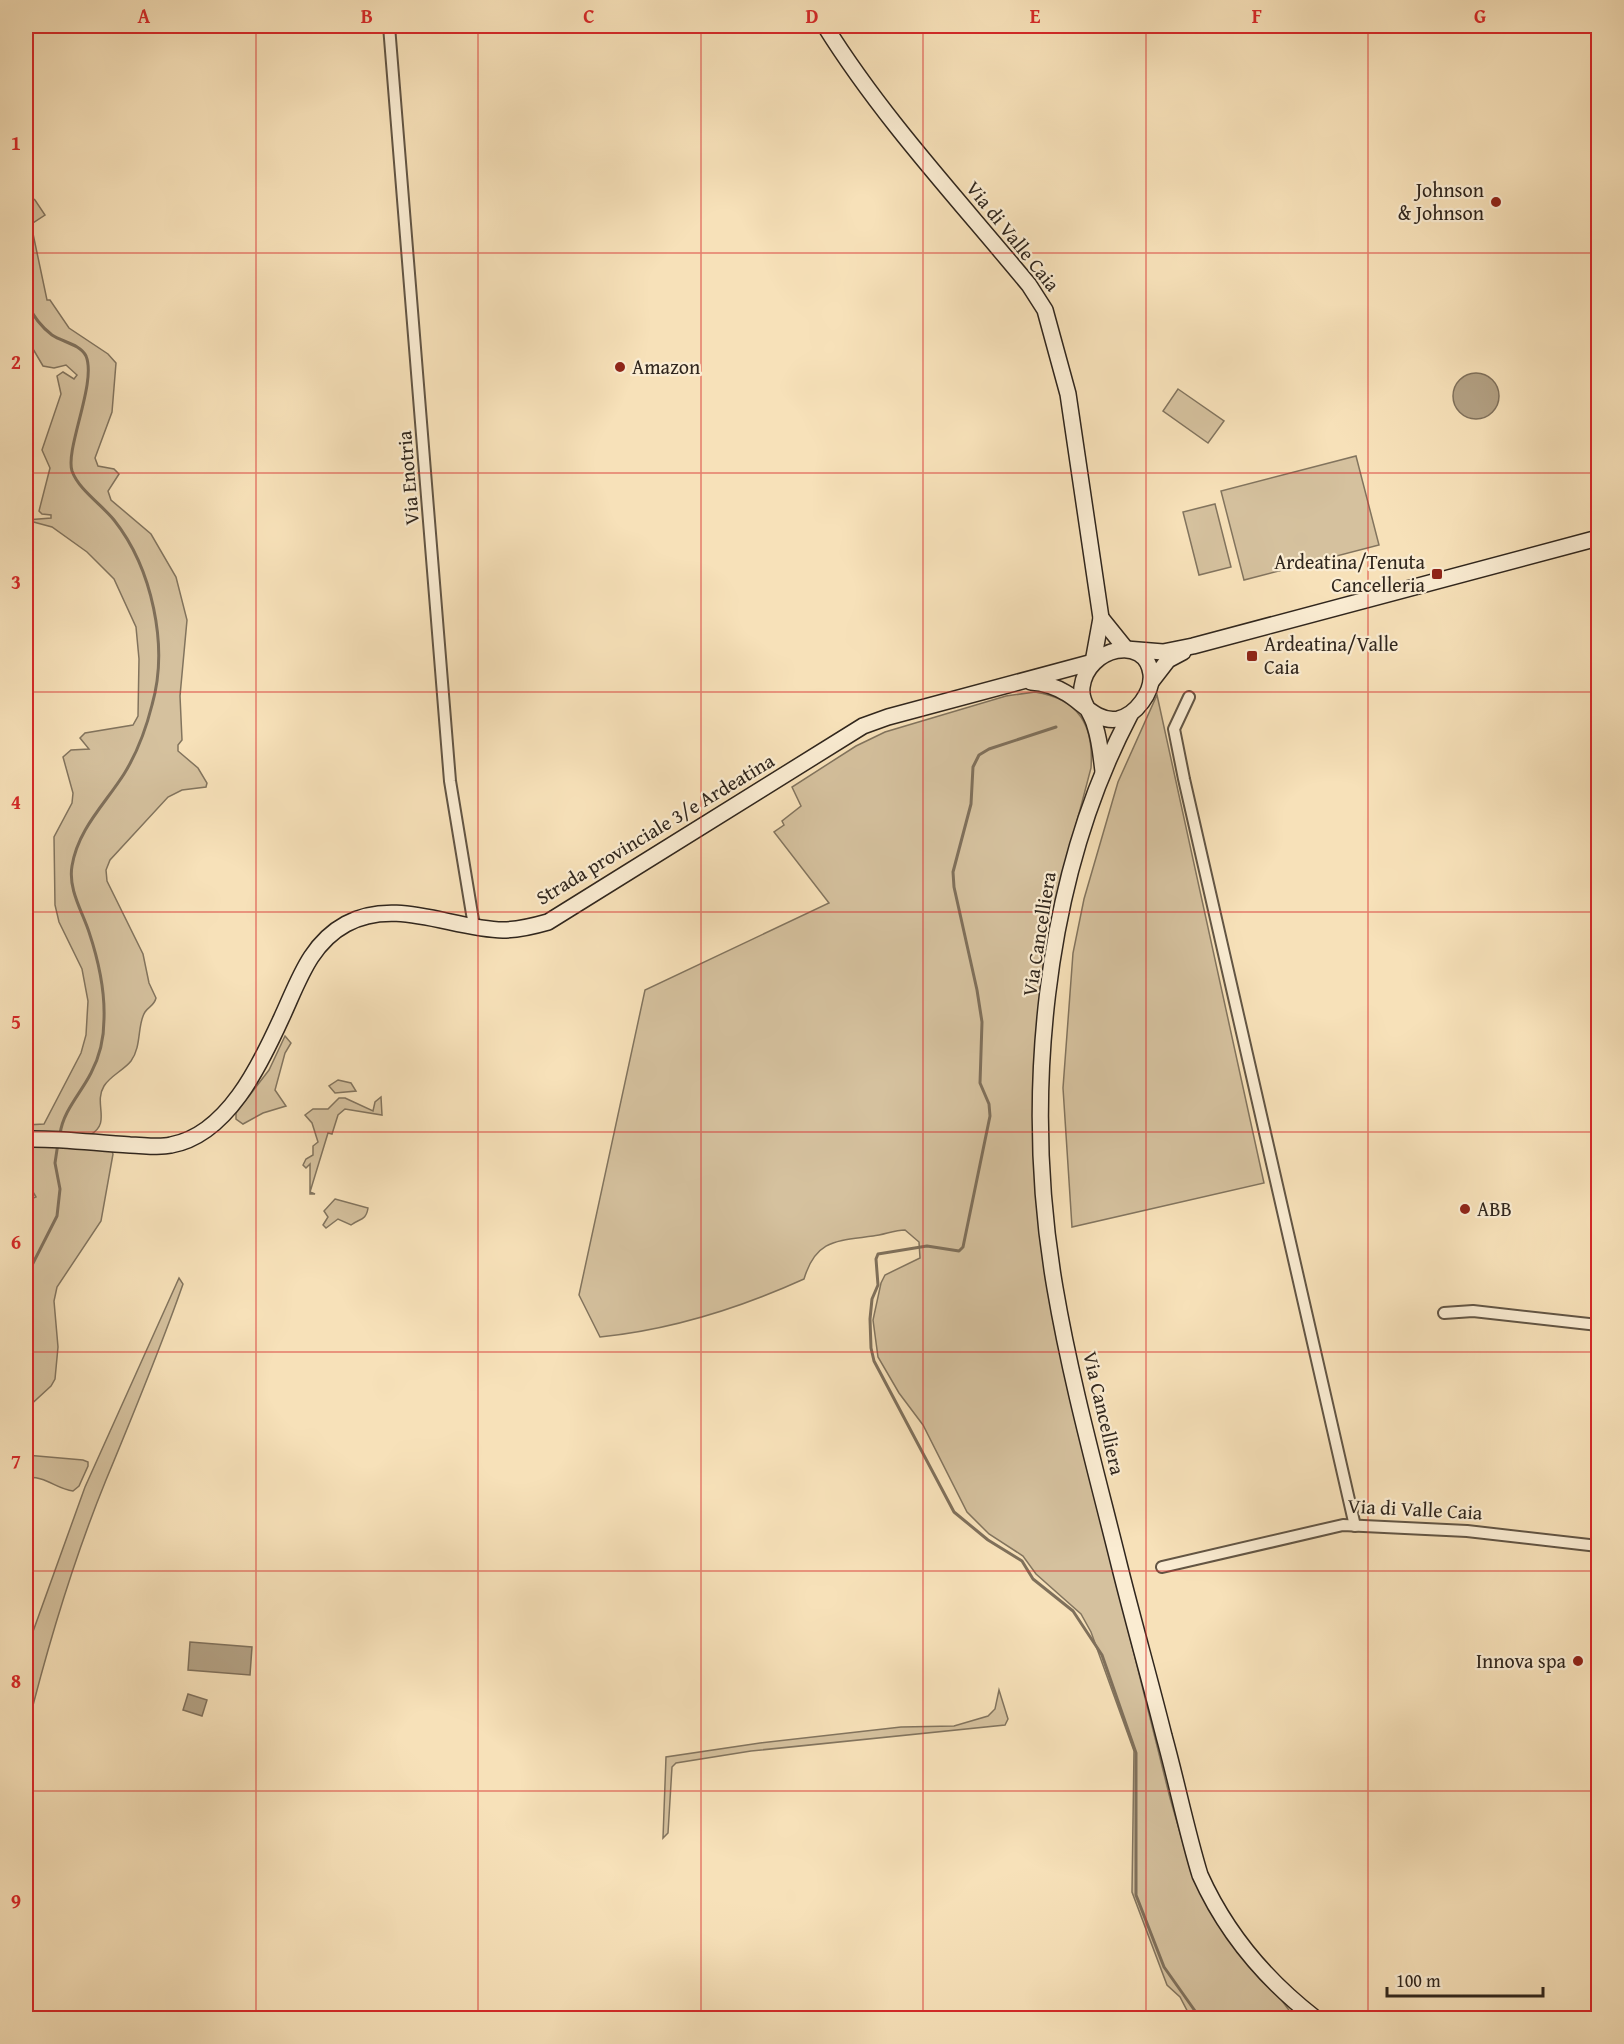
<svg xmlns="http://www.w3.org/2000/svg" width="1624" height="2044" font-family="'Gentium Book Plus',serif">
  <rect width="100%" height="100%" fill="#f7e1b9"/>
  <filter id="stains"><feTurbulence type="fractalNoise" baseFrequency=".00333" numOctaves="4"/><feColorMatrix values="0 0 0 0 .2 0 0 0 0 .09 0 0 0 0 .02 0 0 0 .5 -.17"/></filter>
  <radialGradient id="worn" r=".72"><stop offset=".6" stop-color="#630" stop-opacity="0"/><stop offset="1" stop-color="#630" stop-opacity=".3"/></radialGradient>
  <g fill="#d5c19e" stroke="#82745e" stroke-width="1.5">
    <path d="M26,193L35,200L45,215L33,223L32,229L47,300H50L69,328L108,354L116,363L112,412L95,458L98,466L114,469L119,474L108,491L111,500L151,534L176,577L187,620L180,696L182,740L178,745V751L198,768L207,783L206,787L182,790L168,797L110,860L106,870L107,881L143,954L149,983L156,998C154,1006 149,1006 145,1012C137,1024 142,1046 131,1061C124,1070 110,1076 104,1086C93,1104 112,1123 90,1135C80,1140 39,1133 26,1132V1125L44,1124L81,1053L86,1035L88,1001L82,969L59,922L55,905L54,837L72,803L73,793L63,757L71,750L89,749L80,738L85,733L133,725L138,716L139,659L136,627L114,579L87,552L52,527L26,520L51,518V515L42,514L39,511L50,468L42,450L61,394L57,376L63,372L74,379L77,375L66,365L54,368L43,366L26,337Z"/>
    <polygon points="1178,389 1224,421 1208,443 1163,411"/>
    <polygon points="1356,456 1379,545 1244,580 1221,491"/>
    <polygon points="1215,504 1231,567 1199,575 1183,512"/>
    <path d="M1035,692C1079,699 1094,725 1091,768L1055,905L1041,1000L1036,1085L1076,1421L1170,1798L1194,1881L1291,2013L1301,2018H1191L1180,1997L1167,1985L1132,1892L1134,1751L1091,1632L1081,1614L1036,1574L1023,1556L989,1534L967,1512L923,1425L899,1393L878,1357L873,1320L881,1283L885,1275L920,1258L919,1242L905,1230C894,1230 884,1235 873,1236C837,1241 816,1239 804,1279C740,1308 669,1330 600,1337L579,1295L645,990L829,903L774,832L784,825L782,821L801,806L792,787L856,746L885,732L1006,696Z"/>
    <polygon points="1157,695 1264,1183 1072,1227 1063,1088 1073,953 1084,899 1118,782"/>
    <polygon points="285,1036 291,1043 285,1053 275,1090 286,1106 263,1113 243,1124 236,1119 236,1113 269,1070"/>
    <polygon points="338,1080 351,1083 356,1091 335,1093 329,1086"/>
    <polygon points="345,1098 373,1111 375,1102 381,1097 382,1115 345,1109 338,1115 332,1134 328,1133 310,1192 315,1194 310,1194 310,1164 306,1168 303,1165 306,1159 313,1155 313,1146 318,1142 312,1123 305,1115 313,1109 328,1109 339,1098"/>
    <polygon points="26,1143 111,1149 113,1154 101,1221 57,1287 54,1301 58,1347 55,1379 51,1386 26,1409 26,1201 36,1197 26,1180"/>
    <path d="M335,1199L368,1208C366,1221 360,1218 351,1225L338,1219L326,1228L323,1225L328,1217L324,1211Z"/>
    <path d="M179,1278L183,1284C160,1350 133,1415 106,1480C73,1561 47,1648 26,1733V1651L85,1487Z"/>
    <path d="M26,1455L83,1460L88,1462V1466L79,1486L73,1491C56,1489 45,1475 26,1478Z"/>
    <polygon points="999,1690 1008,1719 1005,1725 751,1751 676,1763 672,1767 668,1833 663,1838 666,1757 760,1743 901,1727 954,1726 988,1716 995,1709"/>
  </g>
  <g fill="#b3a184" stroke="#7f705b" stroke-width="1.5">
    <circle cx="1476" cy="396" r="23"/>
    <polygon points="190,1642 252,1647 250,1675 188,1670"/>
    <polygon points="188,1694 207,1700 202,1716 183,1710"/>
  </g>
  <g fill="none" stroke-linecap="round" stroke-linejoin="round">
    <g stroke="#7f705b" stroke-width="3">
      <path d="M26,302C32,314 40,326 52,335C62,342 80,344 86,356C97,382 65,449 72,471C79,490 101,504 114,520C152,568 169,646 152,705C146,729 137,753 124,774C105,804 78,829 72,866C68,889 82,911 89,932C98,959 105,991 104,1019C104,1038 100,1056 91,1073C81,1093 63,1111 60,1134"/>
      <polyline points="1056,727 989,749 979,755 973,767 971,804 953,872 954,887 977,990 982,1022 980,1083 989,1104 990,1116 963,1247 959,1251 927,1246 878,1254 876,1259 878,1285 872,1299 870,1319 871,1348 874,1361 954,1512 988,1540 1022,1561 1033,1579 1073,1611 1102,1655 1136,1753 1136,1895 1164,1967 1200,2018"/>
      <polyline points="26,1277 57,1216 60,1189 55,1163 58,1143"/>
    </g>
    <g stroke="#625544" stroke-width="14">
      <g id="street">
        <polyline points="389,26 450,781 474,926"/>
        <polyline points="1189,697 1174,729 1184,779 1355,1526"/>
        <polyline points="1444,1313 1473,1311 1598,1325"/>
        <polyline points="1162,1567 1343,1525 1467,1531 1598,1546"/>
      </g>
    </g>
    <g stroke="#30261d" stroke-width="18">
      <g id="secondary">
        <path d="M825,26C883,119 959,200 1029,285L1045,310L1068,394L1101,618L1093,662"/>
        <polyline points="1101,618 1126,649"/>
        <polyline points="1126,649 1163,652 1193,646 1598,538"/>
        <path d="M1031,682C1044,683 1056,687 1066,693C1082,702 1097,723 1118,719C1136,715 1153,692 1151,674C1146,634 1087,647 1082,687C1080,702 1092,713 1095,726C1100,741 1101,756 1103,771"/>
        <polyline points="1151,682 1168,660 1183,652"/>
        <path d="M1130,715C1042,883 1023,1102 1055,1288C1071,1382 1097,1475 1120,1568C1134,1624 1150,1680 1164,1736C1177,1783 1186,1829 1200,1875C1226,1933 1266,1980 1315,2018"/>
        <path d="M26,1139C60,1138 95,1143 130,1145C143,1145 158,1148 171,1145C227,1135 260,1065 281,1019C298,983 309,944 346,924C395,897 452,929 503,930C518,930 534,926 548,922L863,726L888,717L1093,662"/>
      </g>
    </g>
    <use href="#street" stroke="#faecd2" stroke-width="10"/>
    <use href="#secondary" stroke="#faecd2" stroke-width="15"/>
  </g>
  <path fill="none" stroke="#d62828" stroke-width="1.5" stroke-opacity="0.55" d="M256,26V2018M478,26V2018M701,26V2018M923,26V2018M1146,26V2018M1368,26V2018M26,253H1598M26,473H1598M26,692H1598M26,912H1598M26,1132H1598M26,1352H1598M26,1571H1598M26,1791H1598"/>
  <g fill="#8f2418" stroke="#faecd2" stroke-width="2">
    <circle cx="1496" cy="202" r="6"/>
    <circle cx="620" cy="367" r="6"/>
    <rect x="1431" y="568" width="12" height="12" rx="3"/>
    <rect x="1246" y="650" width="12" height="12" rx="3"/>
    <circle cx="1465" cy="1209" r="6"/>
    <circle cx="1578" cy="1661" r="6"/>
  </g>
  <g text-anchor="middle" stroke-width="4.5" stroke-linejoin="round" paint-order="stroke">
    <g font-size="20" fill="#30261d" stroke="#faecd2" text-anchor="end">
      <text x="1484" y="197">Johnson<tspan x="1484" dy="23">&amp; Johnson</tspan></text>
      <text x="632" y="374" text-anchor="start">Amazon</text>
      <text x="1425" y="569">Ardeatina/Tenuta<tspan x="1425" dy="23">Cancelleria</tspan></text>
      <text x="1264" y="651" text-anchor="start">Ardeatina/Valle<tspan x="1264" dy="23">Caia</tspan></text>
      <text x="1477" y="1216" text-anchor="start">ABB</text>
      <text x="1566" y="1668">Innova spa</text>
    </g>
    <g font-size="20" fill="#30261d" stroke="#faecd2">
      <text transform="translate(1013 236) rotate(51)" y="7">Via di Valle Caia</text>
      <text transform="translate(408 478) rotate(-95)" y="7">Via Enotria</text>
      <text transform="translate(655 829) rotate(-31)" y="7">Strada provinciale 3/e Ardeatina</text>
      <text transform="translate(1039 934) rotate(-81)" y="7">Via Cancelliera</text>
      <text transform="translate(1104 1413) rotate(77)" y="7">Via Cancelliera</text>
      <text transform="translate(1415 1509) rotate(3)" y="7">Via di Valle Caia</text>
    </g>
  </g>
  <rect width="1624" height="2044" fill="none" stroke="#f7e1b9" stroke-width="66"/>
  <path d="M1387 1987v9h156v-9" fill="none" stroke="#30261d" stroke-width="3"/>
  <text x="1396" y="1987" font-size="18" fill="#30261d" stroke="#faecd2" stroke-width="4.5" paint-order="stroke">100 m</text>
  <rect x="33" y="33" width="1558" height="1978" fill="none" stroke="#d62828" stroke-width="2"/>
  <g font-size="20" text-anchor="middle" font-weight="bold" fill="#d62828">
    <text x="144" y="23">A</text>
    <text x="367" y="23">B</text>
    <text x="589" y="23">C</text>
    <text x="812" y="23">D</text>
    <text x="1035" y="23">E</text>
    <text x="1257" y="23">F</text>
    <text x="1480" y="23">G</text>
    <text x="16" y="150">1</text>
    <text x="16" y="369">2</text>
    <text x="16" y="589">3</text>
    <text x="16" y="809">4</text>
    <text x="16" y="1029">5</text>
    <text x="16" y="1249">6</text>
    <text x="16" y="1468">7</text>
    <text x="16" y="1688">8</text>
    <text x="16" y="1908">9</text>
  </g>
  <rect width="100%" height="100%" filter="url(#stains)"/>
  <rect width="100%" height="100%" fill="url(#worn)"/>
</svg>
